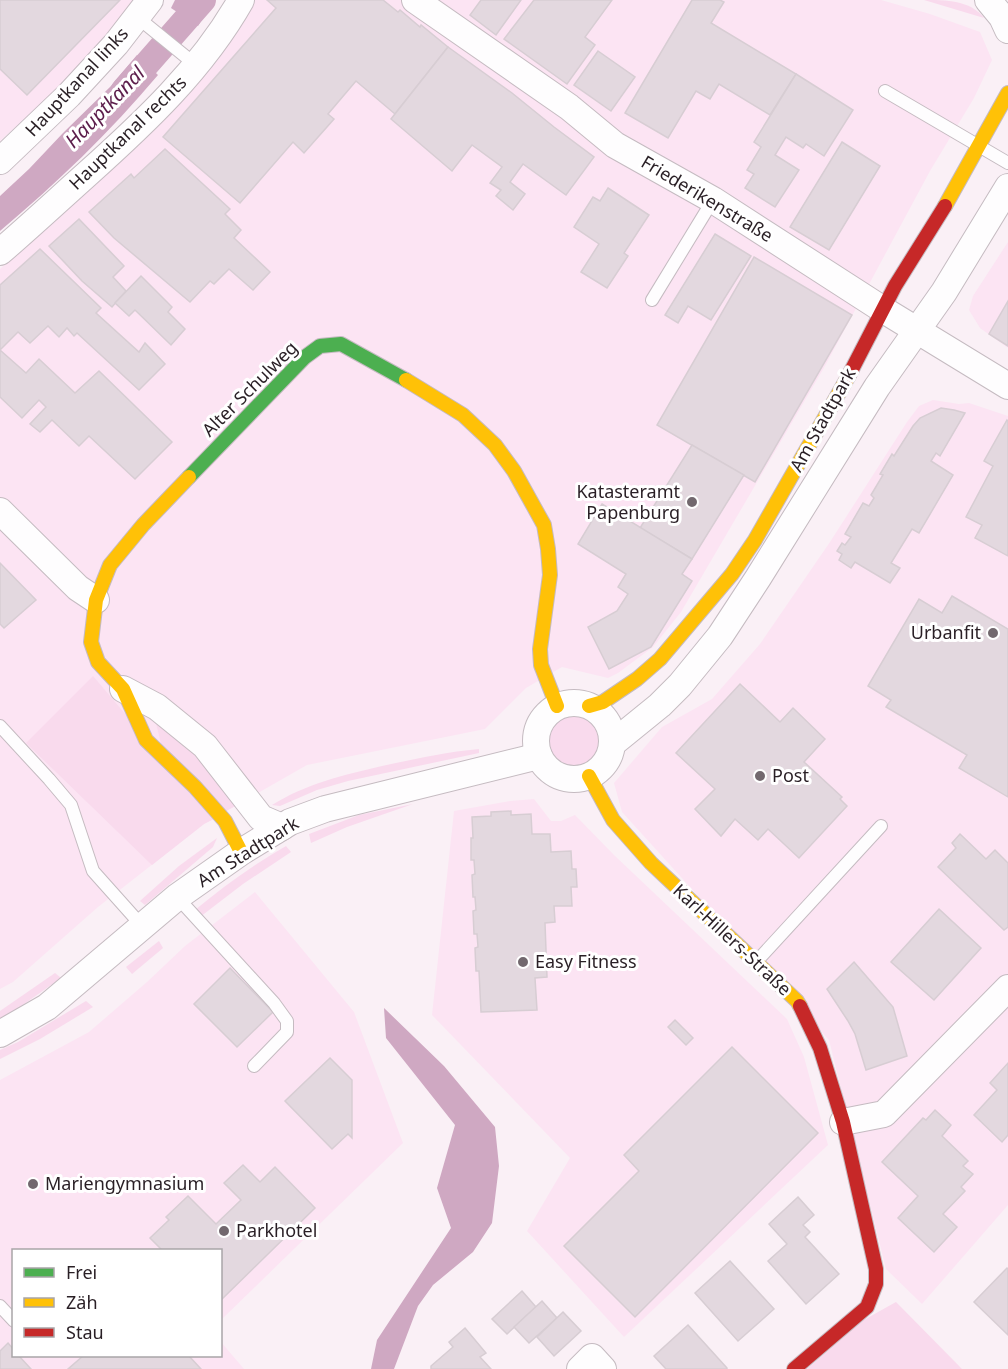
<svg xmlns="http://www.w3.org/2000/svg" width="1008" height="1369" font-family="'Noto Sans',sans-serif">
  <rect width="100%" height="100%" fill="#faf0f6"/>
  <g fill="#fce4f3">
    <polygon points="0,0 141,0 92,57 0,141"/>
    <polygon points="254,0 881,0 930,14 980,32 992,60 974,98 930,171 825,366 681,612 653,647 618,673 608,678 562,667 526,688 485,729 307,765 204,824 98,907 13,982 0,989 0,269 205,73"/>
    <polygon points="1008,242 1008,348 980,328 969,310 973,296"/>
    <polygon points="933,400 959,404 969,403 1008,416 1008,1205 922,1304 886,1269 829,1040 622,812 614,783 662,727 712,699 760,644 830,542 907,422 919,406"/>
    <polygon points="534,799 551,821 561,821 575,815 614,855 787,1019 804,1057 828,1145 624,1337 527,1231 570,1158 432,1015 454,811 510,801"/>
    <polygon points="255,892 354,1012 403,1143 221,1320 220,1250 14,1250 14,1356 220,1356 221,1342 244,1369 0,1369 0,1080 89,1032 147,982 185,946"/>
  </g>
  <g fill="#f9daed">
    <path d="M924,0C946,0 970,0 984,18Z"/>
    <polygon points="93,676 214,819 204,824 152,865 26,743"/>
    <circle cx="575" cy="742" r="27"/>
    <polygon points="155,719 197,749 237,805 226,811 162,748"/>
    <path d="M479,749V753L348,781L317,790L280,806L272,805C306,784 343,775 382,766C414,759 446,752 479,749Z"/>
    <polygon points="413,804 347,827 311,843 309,834 359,815"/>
    <polygon points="217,838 213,847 145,905 140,901 179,866"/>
    <path d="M286,846L291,852L243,884L200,917L195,910C224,886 253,865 286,846Z"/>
    <polygon points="159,941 163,948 132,974 126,967"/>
    <polygon points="55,973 61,978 0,1021 0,1011"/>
    <polygon points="86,1001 93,1007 40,1039 0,1059 0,1050 18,1042"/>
    <polygon points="896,1302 962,1369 807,1369 862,1321"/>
  </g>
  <g fill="#cfa8c2">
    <polygon points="175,0 214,0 198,26 171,8"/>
    <path d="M137,55L158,75C110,132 57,183 0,231V196L29,169L63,133L110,87Z"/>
    <polygon points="384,1008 444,1066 495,1127 499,1166 492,1223 473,1252 433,1285 418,1306 394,1369 371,1369 377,1340 451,1228 437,1188 455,1125 386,1038"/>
  </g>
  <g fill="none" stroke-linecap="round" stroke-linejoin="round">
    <polyline stroke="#cfa8c2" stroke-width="26" points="124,90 203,0"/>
  </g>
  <g fill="#e3d8df" stroke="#d7cdd3" stroke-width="1.5">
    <polygon points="0,0 120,0 27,95 0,69"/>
    <polygon points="267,0 383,0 398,12 400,10 420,27 421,25 448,47 395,114 356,81 328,114 334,119 304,153 293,142 240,203 163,137 276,8"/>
    <polygon points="481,0 521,0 496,35 470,15"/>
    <polygon points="534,0 612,0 585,37 595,45 567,84 504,39"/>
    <polygon points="692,0 720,0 724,2 711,23 796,74 770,115 719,84 710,99 696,91 668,138 625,113"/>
    <polygon points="448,47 512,93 554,127 594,157 566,195 523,164 510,182 525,194 513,210 496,196 501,190 490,183 502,167 472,145 452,171 391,119"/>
    <polygon points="598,51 635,77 611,111 574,85"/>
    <polygon points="796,74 853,110 824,156 806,144 803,148 786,137 775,155 799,170 775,207 745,188 754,174 747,170 761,147 754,142"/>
    <polygon points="842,142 880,166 829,250 790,227"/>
    <polygon points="165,149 230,209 225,214 241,230 234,238 270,272 253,290 229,269 214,284 210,281 190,302 114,238 89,212 131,174 134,178"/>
    <polygon points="608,188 649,215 624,253 628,256 607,288 581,272 599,244 574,227 593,197 600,201"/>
    <polygon points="79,219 124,266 113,277 126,291 112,307 82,281 49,246"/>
    <polygon points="715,234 751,256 711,320 688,306 678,323 665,315"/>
    <polygon points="40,249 101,308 96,313 139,352 145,343 165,364 139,390 77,333 74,336 67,328 59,337 48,326 30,343 18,332 0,350 26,373 39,359 75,393 99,371 172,442 135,479 89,436 79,446 52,420 40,432 30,424 46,407 39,400 22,418 0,397 0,285"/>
    <polygon points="754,257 852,315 755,482 657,425"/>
    <polygon points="141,276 172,307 168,312 185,329 171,345 135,310 129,316 115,303"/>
    <polygon points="1008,301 1008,346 989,334"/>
    <polygon points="941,408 954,410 965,413 940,456 936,453 931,461 953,475 919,533 912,529 891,563 900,568 890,583 855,562 851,568 839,560 842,554 837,551 842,543 845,545 851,537 845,534 863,503 869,506 874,498 871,495 883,475 880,474 892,454 894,456 913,426 920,418"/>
    <polygon points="1007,420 1008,421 1008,556 975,538 982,525 966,517 993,466 984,461"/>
    <polygon points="692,445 744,475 692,559 640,528"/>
    <polygon points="602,504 692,559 682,574 692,581 651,647 609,669 588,627 617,611 628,594 618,587 626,574 578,544"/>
    <polygon points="0,563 36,600 4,628 0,624"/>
    <polygon points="952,596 1008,629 1008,797 959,768 967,755 886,707 891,700 868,686 919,599 942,613"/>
    <polygon points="740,684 780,722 793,708 825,739 804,762 842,797 840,799 847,806 799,858 768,829 758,840 735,819 721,836 695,809 715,789 676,753"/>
    <polygon points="511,811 511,815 531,814 532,834 550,834 551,852 571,851 572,869 576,869 577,887 571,887 572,906 554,906 555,922 545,923 547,977 535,978 537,1010 481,1012 479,971 476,971 475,948 478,947 477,934 474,934 473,911 476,910 475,897 473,897 472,875 475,874 474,860 471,860 471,838 473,838 472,817 491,816 491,812"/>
    <polygon points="960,834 986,859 995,850 1008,863 1008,927 1004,930 938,867 956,848 952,843"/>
    <polygon points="939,909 981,948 934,1000 891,962"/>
    <polygon points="854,962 893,1007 907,1056 866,1070 855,1034 848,1021 827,989"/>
    <polygon points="230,968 273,1012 237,1047 194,1004"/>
    <polygon points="675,1020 693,1038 686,1045 668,1027"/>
    <polygon points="732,1047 818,1133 635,1317 564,1246 639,1171 624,1155"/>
    <polygon points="330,1058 352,1080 352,1138 348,1134 332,1149 285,1101"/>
    <polygon points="1008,1063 1008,1135 1002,1142 974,1115 997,1090 990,1083"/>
    <polygon points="935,1110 951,1125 942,1136 968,1161 963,1166 973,1174 961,1187 965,1191 943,1214 957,1227 934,1252 898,1218 918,1196 882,1162 923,1118 926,1120"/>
    <polygon points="243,1165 260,1182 275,1167 315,1208 220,1301 220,1250 162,1250 150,1238 169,1220 166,1217 188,1196 216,1224 241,1200 224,1183"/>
    <polygon points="798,1197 814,1215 803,1225 810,1232 805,1237 839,1274 806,1304 768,1261 787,1244 769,1224"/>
    <polygon points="730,1261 774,1309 738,1341 695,1293"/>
    <polygon points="1007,1268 1008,1269 1008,1335 974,1302"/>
    <polygon points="522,1291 536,1307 507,1334 492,1319"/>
    <polygon points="542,1301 557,1318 529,1343 514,1327"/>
    <polygon points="563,1312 581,1331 554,1356 537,1337"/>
    <polygon points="688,1325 727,1368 727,1369 666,1369 654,1356"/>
    <polygon points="465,1328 486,1353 480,1357 491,1369 431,1369 431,1366 453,1347 449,1342"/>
    <polygon points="8,1343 14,1350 14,1356 19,1356 31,1369 0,1369 0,1351"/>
    <polygon points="83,1356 189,1356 201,1369 68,1369"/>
  </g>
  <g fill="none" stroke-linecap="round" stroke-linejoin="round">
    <g stroke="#c5bbc1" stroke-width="14">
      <g id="lane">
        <polyline points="137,17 196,65"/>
        <polyline points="885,91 1008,163"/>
        <polyline points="652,300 713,200"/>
        <polyline points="0,726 49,779 71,805 93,871 143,927"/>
        <polyline points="177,897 274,1003 287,1021 287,1032 254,1066"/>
        <polyline points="756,962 881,826"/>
        <polyline points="0,1306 14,1321"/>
      </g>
    </g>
    <g stroke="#c5bbc1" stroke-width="28">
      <g id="street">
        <polyline points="415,0 569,107 615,145 713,200 882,309 1008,386"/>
        <polyline points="988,0 1002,17 1008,30"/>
        <polyline points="0,161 69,95 116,44 150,0"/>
        <path d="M0,252C29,227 57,201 86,175C144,123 202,69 241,0"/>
        <polyline points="0,511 78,588 96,600"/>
        <polyline points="123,689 157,707 205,746 261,818 282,827"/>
        <circle cx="574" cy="741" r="38"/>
        <polyline points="612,744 660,705 680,685 720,636 758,578 877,387 944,292 1008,187"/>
        <polyline points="0,1034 47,1007 177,897 241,852 290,822 325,809 539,756"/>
        <polyline points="843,1122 884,1114 1008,988"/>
        <polyline points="580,1369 592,1357 603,1369"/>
      </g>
    </g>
    <g stroke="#c5bbc1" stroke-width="16">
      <polyline id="fast" points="189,477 305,357 320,346 341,344 406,380"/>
    </g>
    <g stroke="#c5bbc1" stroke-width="16">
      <g id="slow">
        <polyline points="945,206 1008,93"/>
        <polyline points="406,380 463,415 495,445 514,471 544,525 548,549 550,575 540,649 541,665 557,706"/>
        <polyline points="189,477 143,525 110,565 96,600 91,642 98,662 123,689 146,740 195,787 225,821 241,852"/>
        <polyline points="589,706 603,702 637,679 660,659 732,574 755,540 848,377"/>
        <polyline points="589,776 613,820 651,863 797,1001 800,1006"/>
      </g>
    </g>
    <g stroke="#c5bbc1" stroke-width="16">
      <g id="jam">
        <polyline points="848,377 895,286 945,206"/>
        <polyline points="794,1369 867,1307 876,1284 876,1269 843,1122 820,1048 800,1006"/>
      </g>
    </g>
    <use href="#lane" stroke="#fefdfe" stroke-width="12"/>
    <use href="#street" stroke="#fefdfe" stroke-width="26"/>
    <use href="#fast" stroke="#4caf50" stroke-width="14"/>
    <use href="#slow" stroke="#ffc107" stroke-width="14"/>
    <use href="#jam" stroke="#c62828" stroke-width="14"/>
  </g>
  <g fill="#72686e" stroke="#fff" stroke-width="2">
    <circle cx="692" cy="502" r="6"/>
    <circle cx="993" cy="633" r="6"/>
    <circle cx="760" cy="776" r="6"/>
    <circle cx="523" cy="962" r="6"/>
    <circle cx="33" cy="1184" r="6"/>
    <circle cx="224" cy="1231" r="6"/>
  </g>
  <g text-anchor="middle" stroke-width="6" stroke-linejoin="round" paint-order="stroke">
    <g font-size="18" fill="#291f25" stroke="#fff">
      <text transform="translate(77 82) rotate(-47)" y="6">Hauptkanal links</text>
      <text transform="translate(128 133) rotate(-44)" y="6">Hauptkanal rechts</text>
      <text transform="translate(707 199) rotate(31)" y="6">Friederikenstraße</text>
      <text transform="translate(250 389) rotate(-45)" y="6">Alter Schulweg</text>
      <text transform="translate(823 420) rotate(-61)" y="6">Am Stadtpark</text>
      <text transform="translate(248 852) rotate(-32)" y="6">Am Stadtpark</text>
      <text transform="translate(732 940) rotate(43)" y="6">Karl-Hillers-Straße</text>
    </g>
    <g font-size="18" fill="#291f25" stroke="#fff" text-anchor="start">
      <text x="680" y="498" text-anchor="end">Katasteramt<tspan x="680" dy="21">Papenburg</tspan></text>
      <text x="981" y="639" text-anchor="end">Urbanfit</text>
      <text x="772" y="782">Post</text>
      <text x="535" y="968">Easy Fitness</text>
      <text x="45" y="1190">Mariengymnasium</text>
      <text x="236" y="1237">Parkhotel</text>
    </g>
    <g font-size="20" font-style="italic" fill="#5c1d4b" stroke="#fff">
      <text transform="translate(105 107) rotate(-46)" y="7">Hauptkanal</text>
    </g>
  </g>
  <rect x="12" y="1249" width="210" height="108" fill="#ffffff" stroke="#a9a5a8" stroke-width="1.5"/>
  <rect x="24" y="1268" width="30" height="9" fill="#4caf50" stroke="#a9a5a8" stroke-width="1.5"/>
  <text x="66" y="1279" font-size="18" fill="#291f25">Frei</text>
  <rect x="24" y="1298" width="30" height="9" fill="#ffc107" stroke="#a9a5a8" stroke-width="1.5"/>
  <text x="66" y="1309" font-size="18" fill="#291f25">Zäh</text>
  <rect x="24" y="1328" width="30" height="9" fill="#c62828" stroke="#a9a5a8" stroke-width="1.5"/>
  <text x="66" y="1339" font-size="18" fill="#291f25">Stau</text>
</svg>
